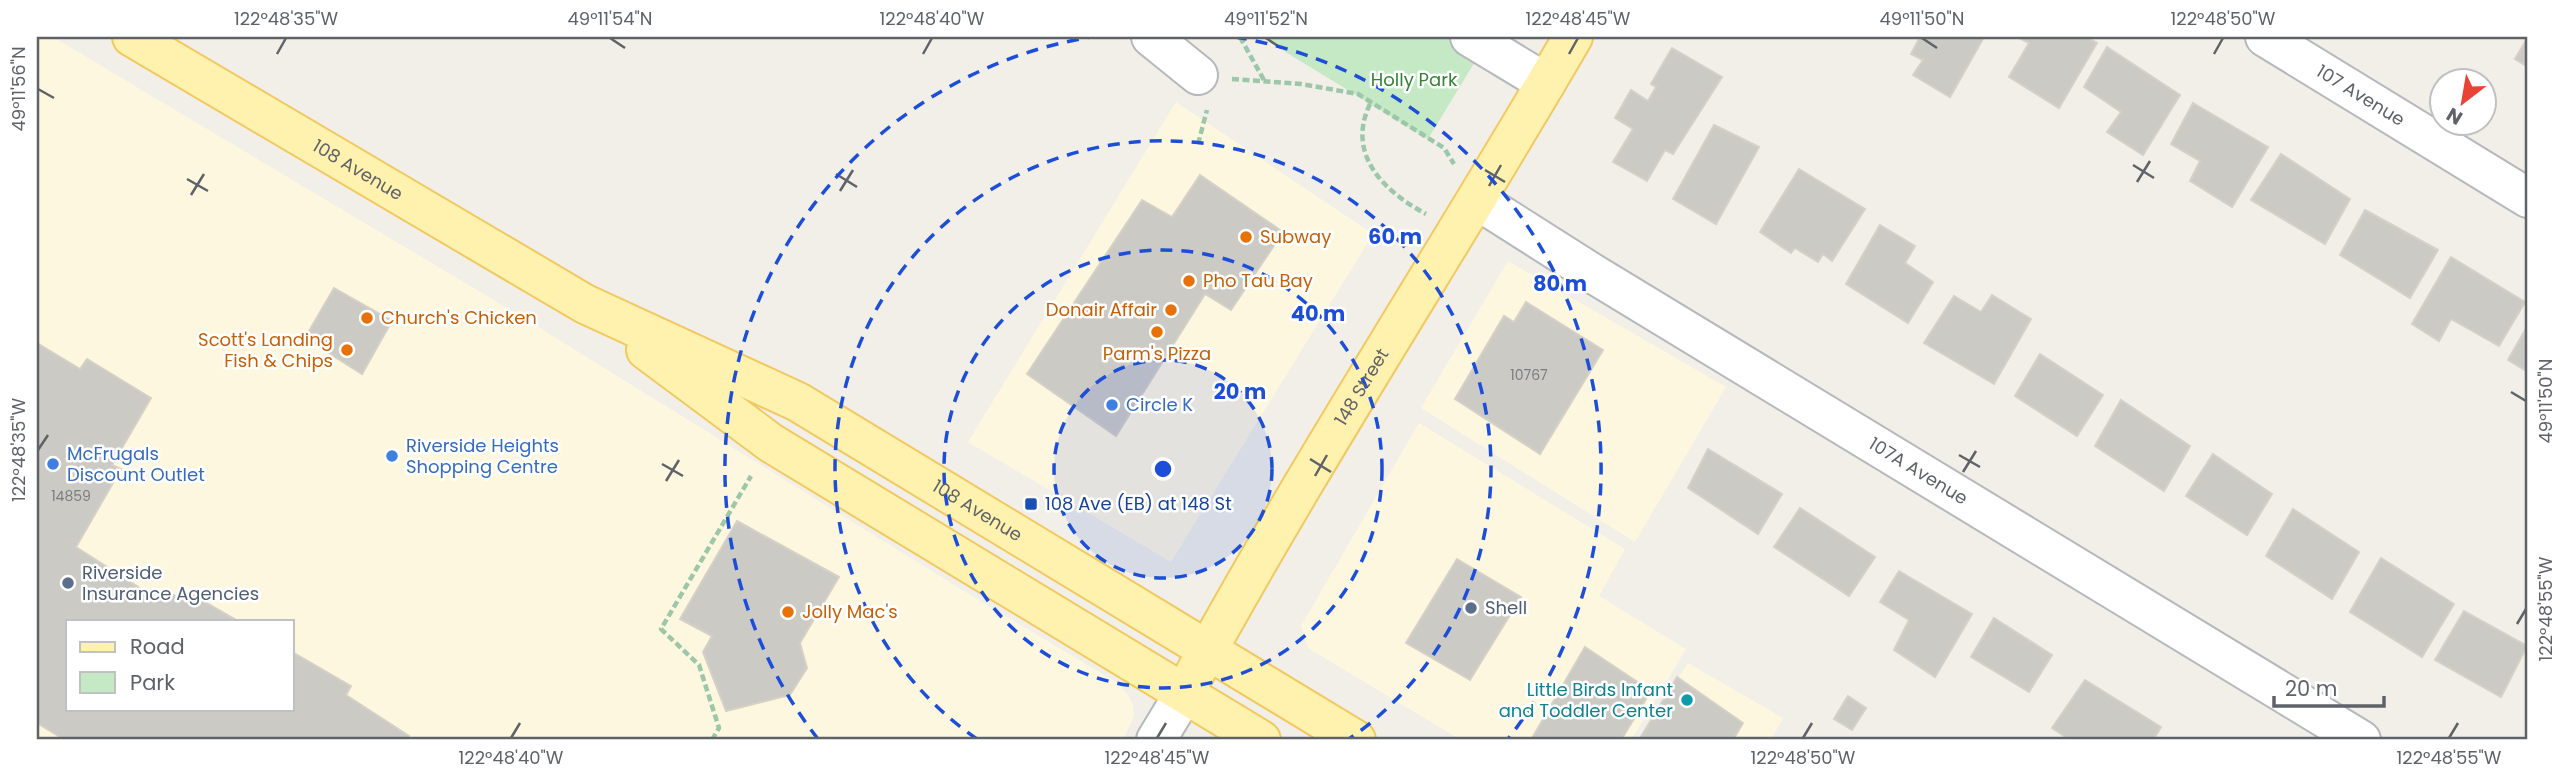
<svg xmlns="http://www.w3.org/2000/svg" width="2565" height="777" font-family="Poppins,sans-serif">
  <rect width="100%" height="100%" fill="#f1efe8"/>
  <g fill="#fef7e0" fill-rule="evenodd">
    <path d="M37,37H53L522,317L972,596L1118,683L1128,695L1133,705L1134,716L1123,740H37ZM68,621H292V709H68Z"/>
    <polygon points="1176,102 1373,234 1171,562 968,442"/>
    <polygon points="1508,261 1726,387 1635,542 1421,408"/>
    <polygon points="1419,423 1625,549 1599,596 1686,649 1631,740 1461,740 1308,648 1301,626"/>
    <polygon points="1688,663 1783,718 1771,740 1639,740"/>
  </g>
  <polygon fill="#c5e8c5" points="1261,37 1490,37 1428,139"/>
  <g fill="#cccac5" stroke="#d6d1c6" stroke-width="2">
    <polygon points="1920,37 1984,37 1950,97 1913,75 1923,60 1911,54"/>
    <polygon points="2018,37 2086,37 2097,43 2059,108 2009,77 2029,43"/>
    <polygon points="2528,37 2528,67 2515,59"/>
    <polygon points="2107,47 2180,95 2143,155 2107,132 2121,112 2084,87"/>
    <polygon points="1672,48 1722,77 1673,154 1665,150 1647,181 1613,162 1633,129 1615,118 1631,90 1648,101 1656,87 1651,84"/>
    <polygon points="2193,103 2268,147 2232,207 2190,181 2200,161 2171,144"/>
    <polygon points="1714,125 1759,147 1716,224 1673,199"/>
    <polygon points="2281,154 2350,199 2325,244 2251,200"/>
    <polygon points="1799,169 1865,209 1832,261 1823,254 1818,262 1795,248 1791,253 1760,232"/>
    <polygon points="1200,175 1283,232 1231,310 1205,294 1116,436 1027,374 1142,200 1172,217"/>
    <polygon points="2365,210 2438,250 2410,298 2340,255"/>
    <polygon points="1880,225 1915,246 1905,263 1933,282 1908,323 1846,284"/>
    <polygon points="2451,257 2525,302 2499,346 2451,319 2439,341 2412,324"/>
    <polygon points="334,288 392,321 362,374 305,338"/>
    <polygon points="1992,295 2031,319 1994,384 1924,343 1954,296 1981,312"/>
    <polygon points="1526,302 1603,350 1540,454 1455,399 1504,316 1514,322"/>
    <polygon points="2528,325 2528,372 2508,360"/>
    <polygon points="37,343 80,369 87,359 151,398 112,465 121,469 76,547 157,599 163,589 186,602 191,594 238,621 68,621 68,709 292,709 292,652 351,686 346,695 409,736 406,740 65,740 37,723"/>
    <polygon points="2040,354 2103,395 2077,436 2015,396"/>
    <polygon points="2121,400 2190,446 2164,491 2095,446"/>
    <polygon points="1708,449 1782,494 1758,534 1688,488"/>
    <polygon points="2213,454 2272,494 2247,535 2186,496"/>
    <polygon points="1800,508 1875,557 1849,596 1774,547"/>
    <polygon points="2293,509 2359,552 2332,599 2266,556"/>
    <polygon points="737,521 839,577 800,643 807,668 790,695 726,711 703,652 712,636 680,619"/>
    <polygon points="2381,558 2454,604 2422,657 2350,612"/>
    <polygon points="1457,559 1521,597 1470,680 1406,643"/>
    <polygon points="1899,571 1972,614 1935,677 1894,650 1909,620 1880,602"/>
    <polygon points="2464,611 2527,646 2501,697 2435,660"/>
    <polygon points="1994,618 2052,655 2029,692 1971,657"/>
    <polygon points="1585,647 1651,691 1621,740 1531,740"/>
    <polygon points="1677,677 1743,723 1733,740 1639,740"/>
    <polygon points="2085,680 2161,727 2153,740 2070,740 2052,728"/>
    <polygon points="1848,696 1866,708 1852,730 1834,719"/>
  </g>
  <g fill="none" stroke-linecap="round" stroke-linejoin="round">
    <g stroke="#b5b8bc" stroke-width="42">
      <g id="minor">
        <polyline points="1151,37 1198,75"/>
        <polyline points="1470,37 1546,83"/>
        <path id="s1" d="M2265,37L2528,198"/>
        <path id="s2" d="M1477,200L1592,273L2361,740"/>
        <polyline points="1156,740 1184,694"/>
      </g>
    </g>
    <g stroke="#f2c960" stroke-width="42">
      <g id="major">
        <path id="s3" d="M132,37L585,304L798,402L1356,740"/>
        <polyline points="646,350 771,443 1261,740"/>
        <path id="s4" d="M1195,673C1314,456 1449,250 1573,37"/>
      </g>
    </g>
    <g stroke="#9cc7a9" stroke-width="4.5" stroke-dasharray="7 3.5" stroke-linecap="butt">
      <polyline points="1240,37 1265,82"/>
      <polyline points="1232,79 1301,84 1358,94 1444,148 1454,164"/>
      <path d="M1370,104C1346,154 1383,191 1426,214"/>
      <polyline points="1198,144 1207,110"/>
      <polyline points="712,740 719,728 699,665 661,629 751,476"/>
    </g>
    <use href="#minor" stroke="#fff" stroke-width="38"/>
    <use href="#major" stroke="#fff2af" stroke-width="38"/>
  </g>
  <path fill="none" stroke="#5f6368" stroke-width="2.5" d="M610,38L625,48M1266,38L1281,48M1922,38L1937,48M277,54L286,38M923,54L932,38M1569,54L1578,38M2214,54L2223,38M38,89L54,98M2133,165L2154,178M1485,170L1505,182M836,174L857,187M187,179L208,191M2137,182L2150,161M1489,186L1501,165M840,191L853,170M191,195L204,174M2511,392L2526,401M38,450L48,435M1959,455L1980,467M1310,459L1331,472M662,464L683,476M1963,472L1976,451M1315,476L1327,455M666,481L679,460M2517,624L2526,609M511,738L520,723M1157,738L1166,723M1803,738L1812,723M2449,738L2458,723"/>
  <circle cx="1163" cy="469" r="109" fill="#1d4ed8" fill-opacity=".12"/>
  <g fill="none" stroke="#1d4ed8" stroke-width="3.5" stroke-dasharray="12 9">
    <circle cx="1163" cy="469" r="109"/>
    <circle cx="1163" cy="469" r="219"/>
    <path d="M977 739A328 328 0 1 1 1349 739"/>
    <path d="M818 739A438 438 0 0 1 1091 37M1235 37A438 438 0 0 1 1508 739"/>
  </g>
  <g fill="#e8710a" stroke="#fff" stroke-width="2.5">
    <circle cx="1246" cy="237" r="7"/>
    <circle cx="1189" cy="281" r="7"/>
    <circle cx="1171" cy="310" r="7"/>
    <circle cx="367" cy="318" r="7"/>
    <circle cx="1157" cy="332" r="7"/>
    <circle cx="347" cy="350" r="7"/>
    <circle cx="788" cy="612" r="7"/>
  </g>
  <g fill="#3f7fe0" stroke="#fff" stroke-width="2.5">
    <circle cx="1112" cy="405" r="7"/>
    <circle cx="392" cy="456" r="7"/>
    <circle cx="53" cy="464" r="7"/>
  </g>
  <rect fill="#1a4fb4" stroke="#fff" stroke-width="2.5" x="1024" y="497" width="14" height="14" rx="3.5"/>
  <g fill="#5c6f8a" stroke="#fff" stroke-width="2.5">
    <circle cx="68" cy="583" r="7"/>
    <circle cx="1471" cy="608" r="7"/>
  </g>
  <circle fill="#0f9aa8" stroke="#fff" stroke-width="2.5" cx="1687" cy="700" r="7"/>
  <g text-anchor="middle" stroke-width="5" stroke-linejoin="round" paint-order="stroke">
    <g font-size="14" fill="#7a7d7f">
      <text x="1529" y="380">10767</text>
      <text x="71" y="501">14859</text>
    </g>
    <g font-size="18" fill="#348238" stroke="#fff">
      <text x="1414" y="86">Holly Park</text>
    </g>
    <g font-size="18" fill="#5f6368" stroke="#fff">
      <text dy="6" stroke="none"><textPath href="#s1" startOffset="112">107 Avenue</textPath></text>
      <text dy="6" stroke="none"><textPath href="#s3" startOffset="262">108 Avenue</textPath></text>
      <text dy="6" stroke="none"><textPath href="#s4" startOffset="331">148 Street</textPath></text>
      <text dy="6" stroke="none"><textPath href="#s2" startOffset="518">107A Avenue</textPath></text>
      <text dy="6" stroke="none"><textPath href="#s3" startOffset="970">108 Avenue</textPath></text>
    </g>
    <g font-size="18" fill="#c56008" stroke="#fff" text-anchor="start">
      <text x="1260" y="243">Subway</text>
      <text x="1203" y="287">Pho Tau Bay</text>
      <text x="1157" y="316" text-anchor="end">Donair Affair</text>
      <text x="381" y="324">Church's Chicken</text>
      <text x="333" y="346" text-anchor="end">Scott's Landing<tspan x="333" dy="21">Fish &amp; Chips</tspan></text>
      <text x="1157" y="360" text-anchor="middle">Parm's Pizza</text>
      <text x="802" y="618">Jolly Mac's</text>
    </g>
    <g font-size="18" fill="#366cbe" stroke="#fff" text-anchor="start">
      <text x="1126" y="411">Circle K</text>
      <text x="406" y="452">Riverside Heights<tspan x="406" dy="21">Shopping Centre</tspan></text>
      <text x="67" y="460">McFrugals<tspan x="67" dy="21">Discount Outlet</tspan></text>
    </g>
    <g font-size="18" fill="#164399" stroke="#fff" text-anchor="start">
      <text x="1045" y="510">108 Ave (EB) at 148 St</text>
    </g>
    <g font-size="18" fill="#4e5e75" stroke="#fff" text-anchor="start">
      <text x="82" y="579">Riverside<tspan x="82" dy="21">Insurance Agencies</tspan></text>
      <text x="1485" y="614">Shell</text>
    </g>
    <g font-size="18" fill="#0d838f" stroke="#fff" text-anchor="end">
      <text x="1673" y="696">Little Birds Infant<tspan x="1673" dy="21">and Toddler Center</tspan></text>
    </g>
  </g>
  <circle cx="1163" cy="469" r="10" fill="#1d4ed8" stroke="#fff" stroke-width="3.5"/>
  <g font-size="21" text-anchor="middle" font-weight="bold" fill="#1d4ed8" stroke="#fff" stroke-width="5" stroke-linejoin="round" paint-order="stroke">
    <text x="1395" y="244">60 m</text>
    <text x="1560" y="291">80 m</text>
    <text x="1318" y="321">40 m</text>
    <text x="1240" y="399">20 m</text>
  </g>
  <rect width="2565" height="777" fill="none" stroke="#ffffff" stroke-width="77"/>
  <rect x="66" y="620" width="228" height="91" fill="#ffffff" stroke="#bfc1c3" stroke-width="2"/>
  <rect x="80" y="642" width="35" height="10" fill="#fff2af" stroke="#bfc1c3" stroke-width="2"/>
  <text x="130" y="654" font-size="21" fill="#5f6368">Road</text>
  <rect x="80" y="672" width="35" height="21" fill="#c5e8c5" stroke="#bfc1c3" stroke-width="2"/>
  <text x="130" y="690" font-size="21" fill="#5f6368">Park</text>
  <g transform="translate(2463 102) rotate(211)"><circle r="33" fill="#ffffff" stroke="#bfc1c3" stroke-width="2"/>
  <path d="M0-5L12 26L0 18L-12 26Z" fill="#ea4335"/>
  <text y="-10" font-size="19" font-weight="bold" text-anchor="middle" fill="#5f6368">N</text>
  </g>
  <path d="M2274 696v10h110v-10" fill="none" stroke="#5f6368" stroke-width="3.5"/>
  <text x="2285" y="696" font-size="21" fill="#5f6368" stroke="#ffffff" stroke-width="5" paint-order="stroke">20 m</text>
  <rect x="38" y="38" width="2488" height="700" fill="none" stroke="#5f6368" stroke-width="2.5"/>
  <g font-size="18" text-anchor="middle" fill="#5f6368">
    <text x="286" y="25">122°48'35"W</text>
    <text x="610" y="25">49°11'54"N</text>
    <text x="932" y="25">122°48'40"W</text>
    <text x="1266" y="25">49°11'52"N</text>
    <text x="1578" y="25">122°48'45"W</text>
    <text x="1922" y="25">49°11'50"N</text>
    <text x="2223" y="25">122°48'50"W</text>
    <text transform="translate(19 89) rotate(-90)" y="6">49°11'56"N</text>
    <text transform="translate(2546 401) rotate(-90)" y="6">49°11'50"N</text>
    <text transform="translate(19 450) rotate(-90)" y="6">122°48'35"W</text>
    <text transform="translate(2546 609) rotate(-90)" y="6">122°48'55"W</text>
    <text x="511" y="764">122°48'40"W</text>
    <text x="1157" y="764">122°48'45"W</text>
    <text x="1803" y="764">122°48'50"W</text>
    <text x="2449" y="764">122°48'55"W</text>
  </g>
</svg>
